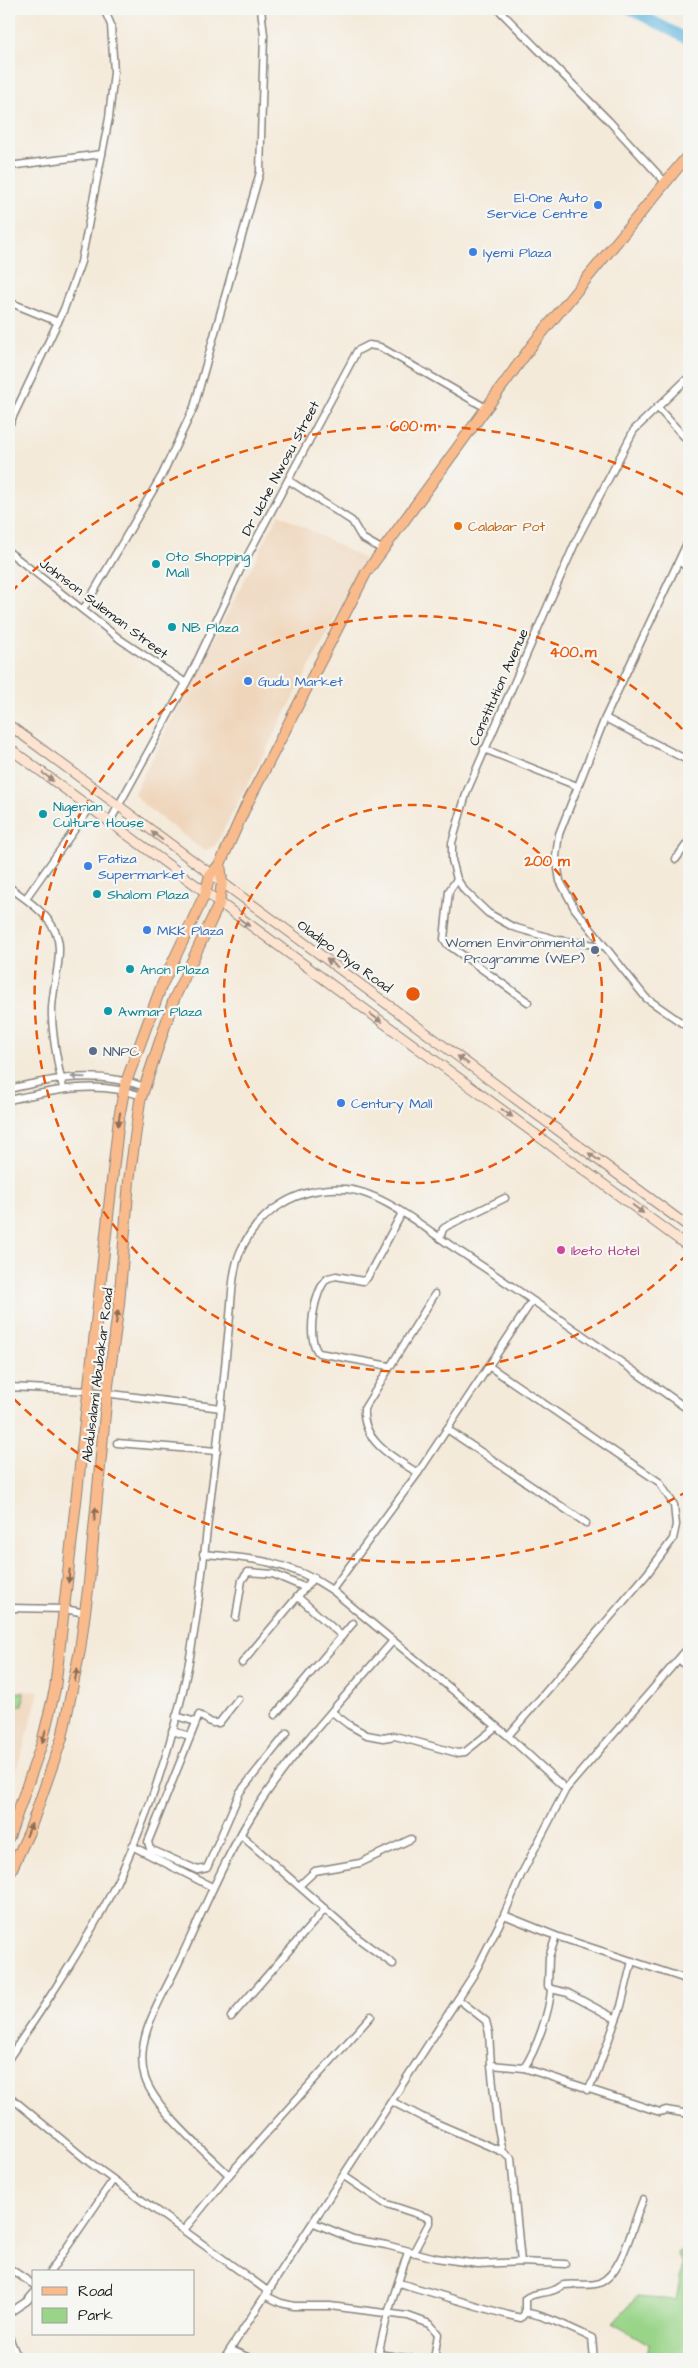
<svg xmlns="http://www.w3.org/2000/svg" width="698" height="2368" font-family="'Architects Daughter',sans-serif">
  <rect width="100%" height="100%" fill="#f6f6f2"/>
  <filter id="ink" filterUnits="userSpaceOnUse"><feTurbulence type="fractalNoise" baseFrequency=".02" numOctaves="2"/><feDisplacementMap in="SourceGraphic" scale="10" xChannelSelector="R" yChannelSelector="G"/><feConvolveMatrix kernelMatrix="1 2 1 2 8 2 1 2 1" color-interpolation-filters="sRGB"/></filter>
  <filter id="wash" filterUnits="userSpaceOnUse"><feTurbulence type="fractalNoise" baseFrequency=".0096" numOctaves="4" result="noise"/><feDisplacementMap in="SourceGraphic" scale="20" xChannelSelector="R" yChannelSelector="G"/><feGaussianBlur stdDeviation="1.12" result="paint"/><feColorMatrix in="noise" values="0 0 0 0 0 0 0 0 0 0 0 0 0 0 0 0 0 1.4 0 .05"/><feComposite in="paint" operator="in"/></filter>
  <g filter="url(#wash)">
    <rect width="100%" height="100%" fill="#f4eada"/>
    <g fill="#efd6bb">
      <polygon points="279,514 366,560 215,846 204,851 144,805 134,793"/>
      <polygon points="9,1690 39,1691 24,1747 9,1788"/>
    </g>
    <g fill="#99d488" stroke="#5a7852">
      <polygon points="9,1692 24,1693 23,1705 9,1705"/>
      <polygon points="689,2245 689,2359 647,2359 649,2344 612,2323 637,2297 676,2300 683,2264 677,2253"/>
    </g>
    <g fill="none" stroke-linecap="round" stroke-linejoin="round">
      <polyline stroke="#64b6df" stroke-width="11" points="630,9 689,40"/>
    </g>
  </g>
  <g filter="url(#ink)">
    <g fill="none" stroke-linecap="round" stroke-linejoin="round">
      <g stroke="#88837b" stroke-width="9">
        <g id="minor">
          <polyline points="498,9 609,121 665,182"/>
          <polyline points="9,166 102,154"/>
          <polyline points="9,302 58,322"/>
          <polyline points="657,407 689,442"/>
          <polyline points="9,425 64,309 81,262 109,118 114,72 111,25 104,9"/>
          <polyline points="288,480 352,521 362,538 383,550"/>
          <polyline points="689,539 605,718 559,834 556,856 560,881 575,909 646,998 689,1028"/>
          <polyline points="9,552 121,640 186,683"/>
          <polyline points="679,561 689,569"/>
          <polyline points="83,610 162,475 194,407 260,172 264,35 261,9"/>
          <polyline points="605,718 689,761"/>
          <polyline points="484,749 577,786"/>
          <polyline points="109,823 191,674 241,568 357,351 369,345 380,347 486,408"/>
          <polyline points="676,859 689,841"/>
          <polyline points="457,879 449,891 444,939 447,944 528,1002"/>
          <path d="M9,887C30,902 60,921 59,950C59,969 53,988 52,1008C51,1029 58,1067 63,1088"/>
          <polyline points="26,898 90,808"/>
          <polyline points="603,946 558,940 513,927 488,913 464,890 457,879 452,860 452,843 467,791 576,541 634,430 689,377"/>
          <path d="M9,1089C55,1078 98,1070 145,1087"/>
          <path d="M9,1100C55,1090 96,1080 142,1096"/>
          <polyline points="440,1238 443,1229 447,1226 505,1198"/>
          <path d="M389,1366L319,1353C305,1340 314,1289 328,1278L336,1276L363,1281L367,1278L402,1213"/>
          <polyline points="490,1367 659,1482 674,1505 676,1525 673,1539 647,1574 508,1736"/>
          <polyline points="9,1387 89,1391 221,1408"/>
          <polyline points="447,1429 586,1523"/>
          <polyline points="117,1443 217,1451"/>
          <path d="M418,1473C394,1458 362,1442 364,1409L435,1294"/>
          <path d="M203,1554C251,1558 290,1561 332,1590L508,1736L566,1789"/>
          <polyline points="332,1590 418,1473 532,1301"/>
          <polyline points="299,1598 342,1636"/>
          <polyline points="9,1608 65,1609 85,1613"/>
          <polyline points="236,1617 242,1580 248,1572 273,1574 306,1588"/>
          <polyline points="679,1659 689,1669"/>
          <polyline points="242,1663 314,1577"/>
          <polyline points="238,1699 219,1723 212,1723 199,1715 148,1842 150,1849 198,1870 207,1868 240,1792 287,1733"/>
          <polyline points="332,1712 349,1725 367,1735 383,1738 395,1736 457,1753 465,1752 496,1727"/>
          <polyline points="275,1715 353,1623"/>
          <polyline points="176,1716 196,1722"/>
          <polyline points="172,1731 190,1736"/>
          <polyline points="241,1835 359,1939 393,1964"/>
          <polyline points="132,1846 212,1887"/>
          <polyline points="299,1886 315,1871 360,1863 411,1839"/>
          <polyline points="504,1915 556,1936 689,1980"/>
          <polyline points="684,1979 689,1969"/>
          <polyline points="551,1989 568,1993 616,2019"/>
          <polyline points="458,1999 486,2021 489,2033 491,2065 524,2068 660,2112 666,2110 689,2114"/>
          <polyline points="231,2017 325,1909"/>
          <path d="M9,2058C40,2012 71,1966 99,1916C140,1843 172,1749 188,1667C201,1603 205,1536 214,1472C220,1423 224,1375 229,1326C232,1302 231,1272 241,1250C260,1209 299,1187 343,1189C379,1190 423,1227 453,1247C533,1299 611,1355 689,1410"/>
          <polyline points="491,2065 497,2123 503,2152"/>
          <path d="M524,2068C536,2050 550,2011 551,1989L548,1986L549,1957L556,1936"/>
          <polyline points="587,2090 594,2080 621,2006 632,1961"/>
          <polyline points="9,2096 89,2162 269,2292"/>
          <polyline points="393,2102 422,2117 503,2152 511,2158 521,2262"/>
          <path d="M229,2175C205,2152 155,2109 145,2078C133,2039 162,1998 178,1964C202,1914 222,1863 252,1815C291,1753 344,1698 392,1642"/>
          <polyline points="344,2176 384,2203 429,2218 429,2223 413,2253"/>
          <polyline points="314,2223 353,2239 386,2245 436,2258 478,2264 521,2262 565,2264"/>
          <polyline points="184,2230 229,2175 371,2016"/>
          <polyline points="9,2268 34,2285"/>
          <polyline points="50,2272 113,2180"/>
          <path d="M399,2283L508,2315L521,2318L525,2313C539,2312 577,2331 592,2338L594,2359"/>
          <polyline points="266,2296 281,2303 294,2306 330,2306 408,2316 430,2324 438,2334 434,2359"/>
          <polyline points="9,2313 27,2301 34,2293"/>
          <path d="M525,2313V2299C533,2292 545,2294 554,2290C558,2289 560,2286 564,2285C575,2283 588,2287 599,2283C623,2274 633,2222 643,2200"/>
          <polyline points="9,2337 18,2359"/>
          <polyline points="231,2350 252,2359"/>
          <polyline points="378,2354 412,2359"/>
          <polyline points="224,2359 474,1974 504,1915 521,1875 566,1789 689,1647"/>
          <polyline points="377,2359 388,2313 408,2252"/>
        </g>
      </g>
      <g stroke="#88837b" stroke-width="11">
        <g id="secondary">
          <polyline points="9,725 689,1227"/>
          <polyline points="9,748 689,1247"/>
        </g>
      </g>
      <g stroke="#88837b" stroke-width="12">
        <g id="primary">
          <polyline points="9,1837 42,1743 55,1689 119,1118 125,1085 161,987 205,894 210,875 220,864 246,806 366,573 533,344 689,154"/>
          <polyline points="9,1875 29,1832 62,1738 80,1650 89,1582 107,1393 119,1304 129,1181 140,1101 174,999 219,904 222,882 220,864"/>
        </g>
      </g>
      <use href="#minor" stroke="#fff" stroke-width="6"/>
      <use href="#secondary" stroke="#fde4d1" stroke-width="9"/>
      <use href="#primary" stroke="#fabb8c" stroke-width="10"/>
    </g>
    <defs><path id="oneway-solid" d="M-6-.8H1V-3.2L6.5 0L1 3.2V.8H-6Z" transform="scale(1.25)"/></defs>
    <g fill="#988a80">
      <use href="#oneway-solid" transform="translate(48 777) rotate(37)"/>
      <use href="#oneway-solid" transform="translate(157 836) rotate(-143)"/>
      <use href="#oneway-solid" transform="translate(244 922) rotate(36)"/>
      <use href="#oneway-solid" transform="translate(332 963) rotate(-144)"/>
      <use href="#oneway-solid" transform="translate(376 1018) rotate(36)"/>
      <use href="#oneway-solid" transform="translate(463 1060) rotate(-144)"/>
      <use href="#oneway-solid" transform="translate(507 1113) rotate(36)"/>
      <use href="#oneway-solid" transform="translate(594 1157) rotate(-144)"/>
      <use href="#oneway-solid" transform="translate(638 1209) rotate(37)"/>
    </g>
    <use fill="#999" href="#oneway-solid" transform="translate(78 1077) rotate(-179)"/>
    <g fill="#8b6c54">
      <use href="#oneway-solid" transform="translate(119 1119) rotate(100)"/>
      <use href="#oneway-solid" transform="translate(117 1317) rotate(-82)"/>
      <use href="#oneway-solid" transform="translate(95 1514) rotate(-85)"/>
      <use href="#oneway-solid" transform="translate(69 1576) rotate(96)"/>
      <use href="#oneway-solid" transform="translate(76 1675) rotate(-80)"/>
      <use href="#oneway-solid" transform="translate(44 1736) rotate(106)"/>
      <use href="#oneway-solid" transform="translate(29 1830) rotate(-68)"/>
    </g>
  </g>
  <g fill="none" stroke="#e8590c" stroke-width="2.5" stroke-dasharray="9 6">
    <circle cx="413" cy="994" r="189"/>
    <path d="M687 1254A378 378 0 1 1 687 734"/>
    <path d="M688 1491A568 568 0 0 1 11 1396M11 592A568 568 0 0 1 688 497"/>
  </g>
  <g fill="#3f7fe0" stroke="#f6f6f2" stroke-width="2">
    <circle cx="598" cy="205" r="5"/>
    <circle cx="473" cy="252" r="5"/>
    <circle cx="248" cy="681" r="5"/>
    <circle cx="88" cy="866" r="5"/>
    <circle cx="147" cy="930" r="5"/>
    <circle cx="341" cy="1103" r="5"/>
  </g>
  <circle fill="#e8710a" stroke="#f6f6f2" stroke-width="2" cx="458" cy="526" r="5"/>
  <g fill="#0f9aa8" stroke="#f6f6f2" stroke-width="2">
    <circle cx="156" cy="564" r="5"/>
    <circle cx="172" cy="627" r="5"/>
    <circle cx="43" cy="814" r="5"/>
    <circle cx="97" cy="894" r="5"/>
    <circle cx="130" cy="969" r="5"/>
    <circle cx="108" cy="1011" r="5"/>
  </g>
  <g fill="#5c6f8a" stroke="#f6f6f2" stroke-width="2">
    <circle cx="595" cy="950" r="5"/>
    <circle cx="93" cy="1051" r="5"/>
  </g>
  <circle fill="#d1479c" stroke="#f6f6f2" stroke-width="2" cx="561" cy="1250" r="5"/>
  <g text-anchor="middle" stroke-width="4.5" stroke-linejoin="round" paint-order="stroke">
    <g font-size="14" fill="#366cbe" stroke="#f6f6f2" text-anchor="start">
      <text x="588" y="202" text-anchor="end">El-One Auto<tspan x="588" dy="16">Service Centre</tspan></text>
      <text x="483" y="257">Iyemi Plaza</text>
      <text x="258" y="686">Gudu Market</text>
      <text x="98" y="863">Fatiza<tspan x="98" dy="16">Supermarket</tspan></text>
      <text x="157" y="935">MKK Plaza</text>
      <text x="351" y="1108">Century Mall</text>
    </g>
    <g font-size="14" fill="#1c1c1c" stroke="#f6f6f2">
      <text transform="translate(280 468) rotate(-62)" y="5">Dr Uche Nwosu Street</text>
      <text transform="translate(104 608) rotate(37)" y="5">Johnson Suleman Street</text>
      <text transform="translate(498 687) rotate(-66)" y="5">Constitution Avenue</text>
      <text transform="translate(345 956) rotate(36)" y="5">Oladipo Diya Road</text>
      <text transform="translate(97 1375) rotate(-83)" y="5">Abdulsalami Abubakar Road</text>
    </g>
    <g font-size="14" fill="#c56008" stroke="#f6f6f2" text-anchor="start">
      <text x="468" y="531">Calabar Pot</text>
    </g>
    <g font-size="14" fill="#0d838f" stroke="#f6f6f2" text-anchor="start">
      <text x="166" y="561">Oto Shopping<tspan x="166" dy="16">Mall</tspan></text>
      <text x="182" y="632">NB Plaza</text>
      <text x="53" y="811">Nigerian<tspan x="53" dy="16">Culture House</tspan></text>
      <text x="107" y="899">Shalom Plaza</text>
      <text x="140" y="974">Anon Plaza</text>
      <text x="118" y="1016">Awmar Plaza</text>
    </g>
    <g font-size="14" fill="#4e5e75" stroke="#f6f6f2" text-anchor="end">
      <text x="585" y="947">Women Environmental<tspan x="585" dy="16">Programme (WEP)</tspan></text>
      <text x="103" y="1056" text-anchor="start">NNPC</text>
    </g>
    <g font-size="14" fill="#b23c85" stroke="#f6f6f2" text-anchor="start">
      <text x="571" y="1255">Ibeto Hotel</text>
    </g>
  </g>
  <circle cx="413" cy="994" r="8" fill="#e8590c" stroke="#f6f6f2" stroke-width="2.5"/>
  <g font-size="15" text-anchor="middle" font-weight="bold" fill="#e8590c" stroke="#f6f6f2" stroke-width="4.5" stroke-linejoin="round" paint-order="stroke">
    <text x="413" y="431">600 m</text>
    <text x="573" y="657">400 m</text>
    <text x="547" y="866">200 m</text>
  </g>
  <rect width="698" height="2368" fill="none" stroke="#f6f6f2" stroke-width="30"/>
  <rect x="32" y="2270" width="162" height="65" fill="#f6f6f2" stroke="#9f9f9c"/>
  <rect x="42" y="2287" width="25" height="8" fill="#fabb8c" stroke="#9f9f9c"/>
  <text x="78" y="2296" font-size="15" fill="#1c1c1c">Road</text>
  <rect x="42" y="2308" width="25" height="15" fill="#99d488" stroke="#9f9f9c"/>
  <text x="78" y="2320" font-size="15" fill="#1c1c1c">Park</text>
</svg>
